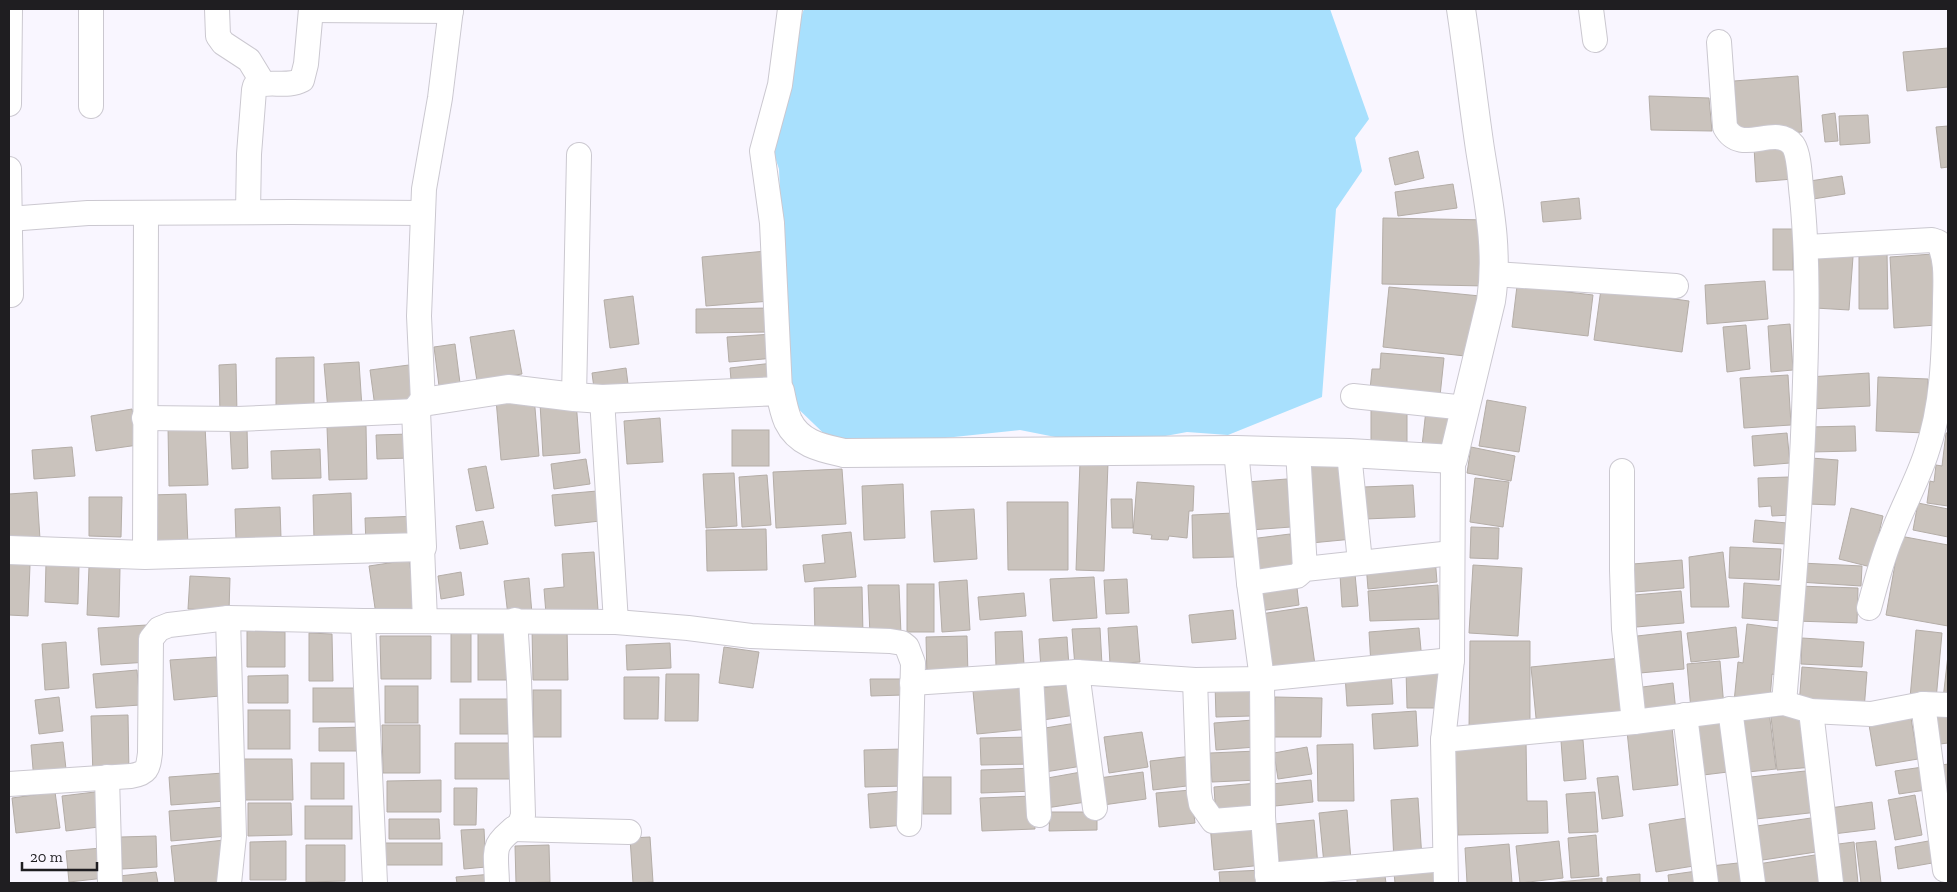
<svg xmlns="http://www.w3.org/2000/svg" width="1957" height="892" font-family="'Zilla Slab',serif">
  <rect width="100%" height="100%" fill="#f9f6ff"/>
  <polygon fill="#a8e0fd" points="804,9 1330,9 1369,119 1355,138 1362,171 1336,209 1322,397 1228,435 1187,432 1106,447 1020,430 840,449 789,400 779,169 773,151 797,28"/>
  <g fill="#cac3bd" stroke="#b4ada7">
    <polygon points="1948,48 1948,87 1907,91 1903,52"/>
    <polygon points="1798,76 1802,132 1738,137 1734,81"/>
    <polygon points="1649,96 1709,98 1712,131 1651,130"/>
    <polygon points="1835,113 1838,141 1825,142 1822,115"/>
    <polygon points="1868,115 1870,143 1840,145 1839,116"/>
    <polygon points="1948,126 1948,167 1941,168 1936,127"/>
    <polygon points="1790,144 1793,179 1756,182 1754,147"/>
    <polygon points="1418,151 1424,178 1395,185 1389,158"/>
    <polygon points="1842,176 1845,194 1813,199 1810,181"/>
    <polygon points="1453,184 1457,208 1398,216 1395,192"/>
    <polygon points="1579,198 1581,219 1543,222 1541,202"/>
    <polygon points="1383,218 1489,220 1487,286 1382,284"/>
    <rect x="1773" y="229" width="20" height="41"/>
    <polygon points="766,251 771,301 706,306 702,257"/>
    <polygon points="1859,252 1887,252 1888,309 1859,309"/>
    <polygon points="1819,254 1853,257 1849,310 1815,308"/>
    <polygon points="1933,254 1937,325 1894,328 1890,257"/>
    <polygon points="1765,281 1768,319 1707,324 1705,285"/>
    <polygon points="1517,286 1593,295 1588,336 1512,327"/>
    <polygon points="1389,287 1480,296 1474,357 1383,347"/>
    <polygon points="1601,289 1689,301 1682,352 1594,340"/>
    <polygon points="633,296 639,344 610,348 604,300"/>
    <polygon points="771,308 771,332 696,333 696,309"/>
    <polygon points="1790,324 1793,370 1771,372 1768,326"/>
    <polygon points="1746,325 1750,369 1727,372 1723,327"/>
    <polygon points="514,330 522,374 477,381 470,337"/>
    <polygon points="773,334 775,358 729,362 727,337"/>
    <polygon points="455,344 460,383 439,386 434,347"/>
    <polygon points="1381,353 1444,358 1440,396 1370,390 1372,369 1380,369"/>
    <polygon points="314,357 314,411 276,412 276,358"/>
    <polygon points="359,362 362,408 328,411 324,364"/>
    <polygon points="773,363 776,387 732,392 730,368"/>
    <polygon points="236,364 237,414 220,415 219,365"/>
    <polygon points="409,365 414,402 375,407 370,370"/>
    <polygon points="626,368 629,392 595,396 592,373"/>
    <polygon points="1869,373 1870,406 1810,409 1809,377"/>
    <polygon points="1788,375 1791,425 1744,428 1740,378"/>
    <polygon points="1878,377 1928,379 1926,433 1876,431"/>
    <polygon points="534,396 539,456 501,460 496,399"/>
    <polygon points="1487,400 1526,407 1519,452 1479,446"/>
    <polygon points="576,401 580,453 543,456 540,403"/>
    <polygon points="1371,408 1407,409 1407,447 1371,446"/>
    <polygon points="132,409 138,445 96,451 91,416"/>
    <polygon points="1426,410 1455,413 1452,449 1422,446"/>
    <polygon points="660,418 663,462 627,464 624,421"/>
    <polygon points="205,426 208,485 169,486 168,427"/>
    <polygon points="366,426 367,479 329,480 327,427"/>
    <polygon points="1855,426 1856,451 1810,452 1809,427"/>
    <polygon points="247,428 248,468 232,469 230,429"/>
    <rect x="732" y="430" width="37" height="36"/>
    <polygon points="1787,433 1790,463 1754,466 1752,436"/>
    <polygon points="1946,433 1948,433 1948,506 1927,503 1930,481 1934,482 1936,465 1942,466"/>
    <polygon points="409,434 410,458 377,459 376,435"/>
    <polygon points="72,447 75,476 34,479 32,450"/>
    <polygon points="1471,447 1515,456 1511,481 1467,473"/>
    <polygon points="320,449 321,478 272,479 271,451"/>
    <polygon points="1811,458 1838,460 1835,505 1808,504"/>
    <polygon points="586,459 590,484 554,489 551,464"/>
    <polygon points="1345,459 1353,539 1311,543 1304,462"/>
    <polygon points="1080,462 1108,463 1104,571 1076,570"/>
    <polygon points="486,466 494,508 476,511 468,469"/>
    <polygon points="842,469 846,524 776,528 773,472"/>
    <polygon points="734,473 737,526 706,528 703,474"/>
    <polygon points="767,475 771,525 742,527 739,477"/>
    <polygon points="1789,477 1791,515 1772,516 1771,506 1759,507 1758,478"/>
    <polygon points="1475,478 1509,482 1503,527 1470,522"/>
    <polygon points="1287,479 1291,527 1250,530 1247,482"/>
    <polygon points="1137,482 1194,486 1193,511 1189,511 1187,538 1169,536 1168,540 1151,539 1152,535 1133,533"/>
    <polygon points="903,484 905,538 864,540 862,486"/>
    <polygon points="1413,485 1415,517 1365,519 1363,487"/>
    <polygon points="597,491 600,521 555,526 552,495"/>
    <polygon points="37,492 40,539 9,542 9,494"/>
    <polygon points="351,493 352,540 314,541 313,495"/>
    <polygon points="186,494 188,546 151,548 150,495"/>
    <polygon points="89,497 122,497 121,537 89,536"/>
    <polygon points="1111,499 1132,499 1133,528 1112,528"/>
    <polygon points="1007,502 1068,502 1068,570 1008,570"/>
    <polygon points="1918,503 1948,509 1948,537 1913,530"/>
    <polygon points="280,507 281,538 236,540 235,509"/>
    <polygon points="1851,508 1883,516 1871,567 1839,559"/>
    <polygon points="974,509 977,559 934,562 931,511"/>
    <polygon points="1233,513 1234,557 1193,558 1192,515"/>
    <polygon points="420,516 421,543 366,545 365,518"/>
    <polygon points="1755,520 1787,523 1786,544 1753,542"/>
    <polygon points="483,521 488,544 460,549 456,526"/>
    <polygon points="1471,527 1499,528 1498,559 1470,558"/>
    <polygon points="766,529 767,570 707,571 706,530"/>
    <polygon points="851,532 856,577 805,582 803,565 825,563 822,535"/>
    <polygon points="1290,534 1296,574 1256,580 1250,539"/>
    <polygon points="1900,536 1948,545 1948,626 1886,615"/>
    <polygon points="1730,547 1781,549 1779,580 1729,578"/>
    <polygon points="594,552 598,610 546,614 544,589 564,587 562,554"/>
    <polygon points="1723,552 1729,607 1691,607 1689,557"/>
    <polygon points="1435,557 1437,582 1368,589 1366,564"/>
    <polygon points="409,560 417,609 376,615 369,566"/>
    <polygon points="1682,560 1684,588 1635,592 1633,564"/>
    <polygon points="46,563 79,565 78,604 45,602"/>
    <polygon points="1801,563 1862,566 1861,586 1799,582"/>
    <polygon points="9,564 30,565 28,616 9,615"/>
    <polygon points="1473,565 1522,568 1518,636 1469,633"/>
    <polygon points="89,567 120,568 119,617 87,615"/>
    <polygon points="461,572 464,595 441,599 438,576"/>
    <polygon points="1355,574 1358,606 1342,607 1340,575"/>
    <polygon points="190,576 230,578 229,611 188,609"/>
    <polygon points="1094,577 1097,618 1053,621 1050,579"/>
    <polygon points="529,578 532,614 508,616 504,581"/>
    <polygon points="1127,579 1129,613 1106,614 1104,580"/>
    <polygon points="1296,579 1299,605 1260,611 1256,584"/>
    <polygon points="967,580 970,630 942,632 939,582"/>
    <polygon points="1744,583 1785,586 1783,621 1742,618"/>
    <rect x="907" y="584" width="27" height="48"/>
    <polygon points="868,585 899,585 901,634 870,636"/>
    <polygon points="1438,585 1439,619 1370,621 1368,591"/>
    <polygon points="1797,586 1858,588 1857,623 1795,621"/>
    <polygon points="862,587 863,635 815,636 814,588"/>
    <polygon points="1681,591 1684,623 1636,627 1634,595"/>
    <polygon points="1024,593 1026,616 980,620 978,597"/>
    <polygon points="1307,607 1315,665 1262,672 1254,615"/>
    <polygon points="1233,610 1236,639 1192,643 1189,615"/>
    <polygon points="1747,624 1785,629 1779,676 1772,674 1770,700 1734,702 1738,662 1743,663"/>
    <polygon points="147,625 149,662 101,665 98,628"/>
    <polygon points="1137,626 1140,662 1110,664 1108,628"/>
    <polygon points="1736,627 1739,657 1691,662 1687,633"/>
    <polygon points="532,628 567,628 568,680 533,680"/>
    <polygon points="1100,628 1102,665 1075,667 1072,629"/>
    <polygon points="1419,628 1422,661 1371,665 1369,632"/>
    <rect x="451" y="629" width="20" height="53"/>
    <rect x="478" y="629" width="35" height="51"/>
    <polygon points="1916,630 1942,633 1936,700 1910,698"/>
    <polygon points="247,631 285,632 285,667 247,667"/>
    <polygon points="1022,631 1024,665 996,667 995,632"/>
    <polygon points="1681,631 1684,669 1640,673 1637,636"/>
    <polygon points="309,633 332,634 333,681 309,681"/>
    <polygon points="380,636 431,636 431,679 381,679"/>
    <polygon points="967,636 968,676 927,678 926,637"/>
    <polygon points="1067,637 1069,667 1041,669 1039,639"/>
    <polygon points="1802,638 1864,642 1862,667 1801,664"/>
    <polygon points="1470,641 1530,641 1530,731 1469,730"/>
    <polygon points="66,642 69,688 45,690 42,644"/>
    <polygon points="670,643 671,668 627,670 626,645"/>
    <polygon points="724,647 759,652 753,688 719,683"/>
    <polygon points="1948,655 1948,699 1943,699"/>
    <polygon points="216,657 220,696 174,700 170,660"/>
    <polygon points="1621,658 1626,719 1537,728 1531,667"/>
    <polygon points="1720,661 1724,707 1691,710 1687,664"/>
    <polygon points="1802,667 1867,672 1864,710 1799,705"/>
    <polygon points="1442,668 1443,708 1407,708 1406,669"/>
    <polygon points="137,670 140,705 96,708 93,674"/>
    <polygon points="1391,672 1393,704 1347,706 1345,674"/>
    <polygon points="666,674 699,674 698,721 665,721"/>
    <polygon points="288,675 288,703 248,703 248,676"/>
    <polygon points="624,677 659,677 658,719 624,719"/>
    <polygon points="870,679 903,679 903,695 871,696"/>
    <polygon points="1250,683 1251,716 1216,717 1215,684"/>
    <polygon points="1673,683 1676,712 1638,716 1635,688"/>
    <polygon points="1071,684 1075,715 1043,720 1039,688"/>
    <rect x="385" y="686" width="33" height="37"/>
    <polygon points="1024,686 1029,729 977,734 973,691"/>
    <rect x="313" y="688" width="47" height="34"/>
    <rect x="533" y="690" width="28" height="47"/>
    <polygon points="59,697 63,731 39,734 35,700"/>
    <polygon points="1275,697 1322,698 1321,737 1274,737"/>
    <rect x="460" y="699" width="48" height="35"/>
    <rect x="248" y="710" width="42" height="39"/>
    <polygon points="1416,711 1418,746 1374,749 1372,714"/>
    <polygon points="1769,711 1776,769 1748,772 1741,714"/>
    <polygon points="1910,712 1918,759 1876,766 1868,719"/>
    <polygon points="1948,712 1948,743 1932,745 1928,715"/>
    <polygon points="1808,713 1814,767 1777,770 1771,717"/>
    <polygon points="128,715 129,774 93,775 91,716"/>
    <polygon points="1253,720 1256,747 1216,750 1214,723"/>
    <polygon points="1730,720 1736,771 1695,776 1689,724"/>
    <polygon points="1076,723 1082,766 1045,772 1039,729"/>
    <polygon points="382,725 420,725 420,773 383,773"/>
    <polygon points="366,727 366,751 319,751 319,728"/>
    <polygon points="1672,727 1678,785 1633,790 1627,731"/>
    <polygon points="1142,732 1148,767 1109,773 1104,737"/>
    <polygon points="1033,737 1033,764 981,765 980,738"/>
    <polygon points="1583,740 1586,779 1564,781 1561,741"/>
    <polygon points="1526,741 1527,801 1547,801 1548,833 1458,835 1455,743"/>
    <polygon points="63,742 67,778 34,781 31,745"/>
    <polygon points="455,743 515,743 516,779 455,779"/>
    <polygon points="1353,744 1354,801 1318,801 1317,745"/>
    <polygon points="1307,747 1312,774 1278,779 1274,753"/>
    <polygon points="903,749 904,786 865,787 864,750"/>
    <polygon points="1257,751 1259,780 1212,782 1210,753"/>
    <polygon points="1192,756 1195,785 1153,790 1150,761"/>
    <polygon points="244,759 292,759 293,800 244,800"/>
    <rect x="311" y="763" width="33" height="36"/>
    <polygon points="1948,764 1948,807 1936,766"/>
    <polygon points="1923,767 1926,790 1899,794 1895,771"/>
    <polygon points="1035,768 1036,791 981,793 981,770"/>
    <polygon points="1814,770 1818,812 1756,819 1751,777"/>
    <polygon points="1081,772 1086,802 1046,808 1042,779"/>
    <polygon points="1143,772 1146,799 1103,805 1099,778"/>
    <polygon points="223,773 226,801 171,805 169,777"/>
    <polygon points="1618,776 1623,816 1602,819 1597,778"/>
    <rect x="923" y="777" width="28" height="37"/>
    <polygon points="441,780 441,812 387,812 387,781"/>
    <polygon points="1311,780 1313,802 1275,806 1272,784"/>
    <polygon points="1257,783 1259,813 1216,817 1214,787"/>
    <polygon points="454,788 477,788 476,825 454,825"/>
    <polygon points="1191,790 1195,823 1159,827 1156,793"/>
    <polygon points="103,791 107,826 66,831 62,796"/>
    <polygon points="903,791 905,825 870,828 868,794"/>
    <polygon points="55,792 60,828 16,833 12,798"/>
    <polygon points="1595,792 1598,832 1569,833 1566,794"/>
    <polygon points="1915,795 1922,835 1895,840 1888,800"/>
    <polygon points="1033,796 1035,829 982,831 980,798"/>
    <polygon points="1418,798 1422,859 1394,861 1391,800"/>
    <polygon points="1872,802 1875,829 1833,834 1830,808"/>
    <polygon points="248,803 291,803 292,835 248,836"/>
    <rect x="305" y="806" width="47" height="33"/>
    <polygon points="226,807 228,836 171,841 169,811"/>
    <polygon points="1347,810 1351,861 1324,864 1319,813"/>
    <polygon points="1050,812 1097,812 1097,830 1049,831"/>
    <polygon points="1693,817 1700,865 1656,872 1649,824"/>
    <polygon points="1818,817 1823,851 1756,861 1750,827"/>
    <polygon points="389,819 439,819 440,839 389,839"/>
    <polygon points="1259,820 1263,865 1214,870 1210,824"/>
    <polygon points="1314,820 1318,866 1280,870 1275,824"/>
    <polygon points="484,829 486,867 464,869 461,830"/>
    <polygon points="1596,835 1599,876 1571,878 1568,838"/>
    <polygon points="156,836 157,867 122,869 121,837"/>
    <polygon points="650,837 653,882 633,883 630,838"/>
    <polygon points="224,840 229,883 175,883 171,846"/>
    <polygon points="1934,840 1938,862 1898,869 1895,847"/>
    <polygon points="286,841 286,880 250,880 250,842"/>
    <polygon points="1559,841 1563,878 1520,883 1516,846"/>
    <polygon points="1876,841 1881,883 1861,883 1856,843"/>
    <polygon points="1854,842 1858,883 1835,883 1831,845"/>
    <rect x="384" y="843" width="58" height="22"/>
    <polygon points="1509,844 1512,883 1467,883 1465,848"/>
    <polygon points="306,845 345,845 345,881 306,882"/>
    <polygon points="549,845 550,882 516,883 515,846"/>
    <polygon points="102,848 105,878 69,882 66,851"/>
    <polygon points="1821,854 1826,883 1760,883 1758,864"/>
    <polygon points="1747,862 1749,883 1713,883 1711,866"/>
    <polygon points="1442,867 1444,883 1395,883 1394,873"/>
    <polygon points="1264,870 1265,883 1220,883 1219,872"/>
    <polygon points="1697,871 1699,883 1669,883 1668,875"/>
    <polygon points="156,872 158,883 120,883 119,876"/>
    <polygon points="493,874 494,883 457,883 456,877"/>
    <polygon points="1640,874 1640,883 1607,883 1607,877"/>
    <polygon points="1385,876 1386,883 1357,883 1357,879"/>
    <polygon points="1602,878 1602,883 1548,883"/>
  </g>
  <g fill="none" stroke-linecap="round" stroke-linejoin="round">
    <g stroke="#cbc8d0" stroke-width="26">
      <g id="street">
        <polyline points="91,9 91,106"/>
        <polyline points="217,9 218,36 223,43 249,60 263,83"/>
        <polyline points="1591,9 1595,40"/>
        <polyline points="311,10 451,11"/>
        <path d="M1719,42L1725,127C1741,157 1775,123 1793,145C1800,155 1800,184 1802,197C1808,259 1807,320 1805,382C1802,490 1793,596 1784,703"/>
        <polyline points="9,104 10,9"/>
        <polyline points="9,169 11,295 9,295"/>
        <path d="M248,212L249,154L254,90L255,86C270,80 287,88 302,80L306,64L311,9"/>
        <polyline points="9,219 88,213 291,212 423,213"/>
        <path d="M1807,247L1932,240L1938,242C1948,260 1945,284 1945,303C1944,353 1943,406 1926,454C1917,481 1902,508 1892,535C1882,558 1876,583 1869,608"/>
        <polyline points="1494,274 1676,286"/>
        <polyline points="780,391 772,223 762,151 780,85 790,9"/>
        <polyline points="1353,396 1466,408"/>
        <polyline points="574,397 579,155"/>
        <polyline points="602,399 616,622"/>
        <polyline points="423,402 419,316 424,189 440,98 451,9"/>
        <polyline points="144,418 237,419 416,411"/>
        <polyline points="1236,450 1249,583 1262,679 1263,817 1268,883"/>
        <polyline points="1298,451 1305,569"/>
        <polyline points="1349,453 1360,562"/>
        <polyline points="1622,471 1622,570 1624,629 1634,722"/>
        <polyline points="422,547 425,621"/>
        <polyline points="145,555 146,213"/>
        <polyline points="1249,583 1297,576 1305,569 1452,553"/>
        <polyline points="228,618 234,836 229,883"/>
        <polyline points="363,621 375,883"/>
        <polyline points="1077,672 1095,808"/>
        <polyline points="1031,676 1039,815"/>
        <polyline points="1195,680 1199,793 1201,804 1213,821 1263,817"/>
        <polyline points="912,683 1077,672 1195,680 1262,679 1452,660"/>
        <polyline points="1923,704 1945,870"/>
        <polyline points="1730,709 1753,883"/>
        <polyline points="1811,711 1831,883"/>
        <polyline points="1685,715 1706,883"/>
        <polyline points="1443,740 1634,722 1784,703 1811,711 1871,714 1923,704 1948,705"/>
        <polyline points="107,777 110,883"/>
        <path d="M9,784L131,776C148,773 148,768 150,753L151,639L159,629L169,625L228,618L363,621L616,622L688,628L751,636L890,641L902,643L907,647L913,663L909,824"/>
        <polyline points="513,829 629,832"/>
        <polyline points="1267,875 1444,859"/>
        <path d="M497,883C496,849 490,845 520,824L523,815L519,680L515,620"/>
        <polyline points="1446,883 1443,740 1452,660 1453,459"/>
      </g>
    </g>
    <g stroke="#cbc8d0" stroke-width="30">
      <path id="secondary" d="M9,550L145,555L422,547L416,411L423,402L508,389L574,397L602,399L780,391C782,401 784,412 788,421C799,444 822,448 844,453L1236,450L1349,453L1453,459L1491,301C1499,249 1488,200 1480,149C1473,102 1468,55 1461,9"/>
    </g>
    <use href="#street" stroke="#fff" stroke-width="24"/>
    <use href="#secondary" stroke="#fff" stroke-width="28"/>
  </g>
  <rect width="1957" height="892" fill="none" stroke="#1f1e21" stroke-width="20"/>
  <path d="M22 862v8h75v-8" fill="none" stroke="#1f1e21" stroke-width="2.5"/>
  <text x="30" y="862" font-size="15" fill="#1f1e21" stroke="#f9f6ff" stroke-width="4" paint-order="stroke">20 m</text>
</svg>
